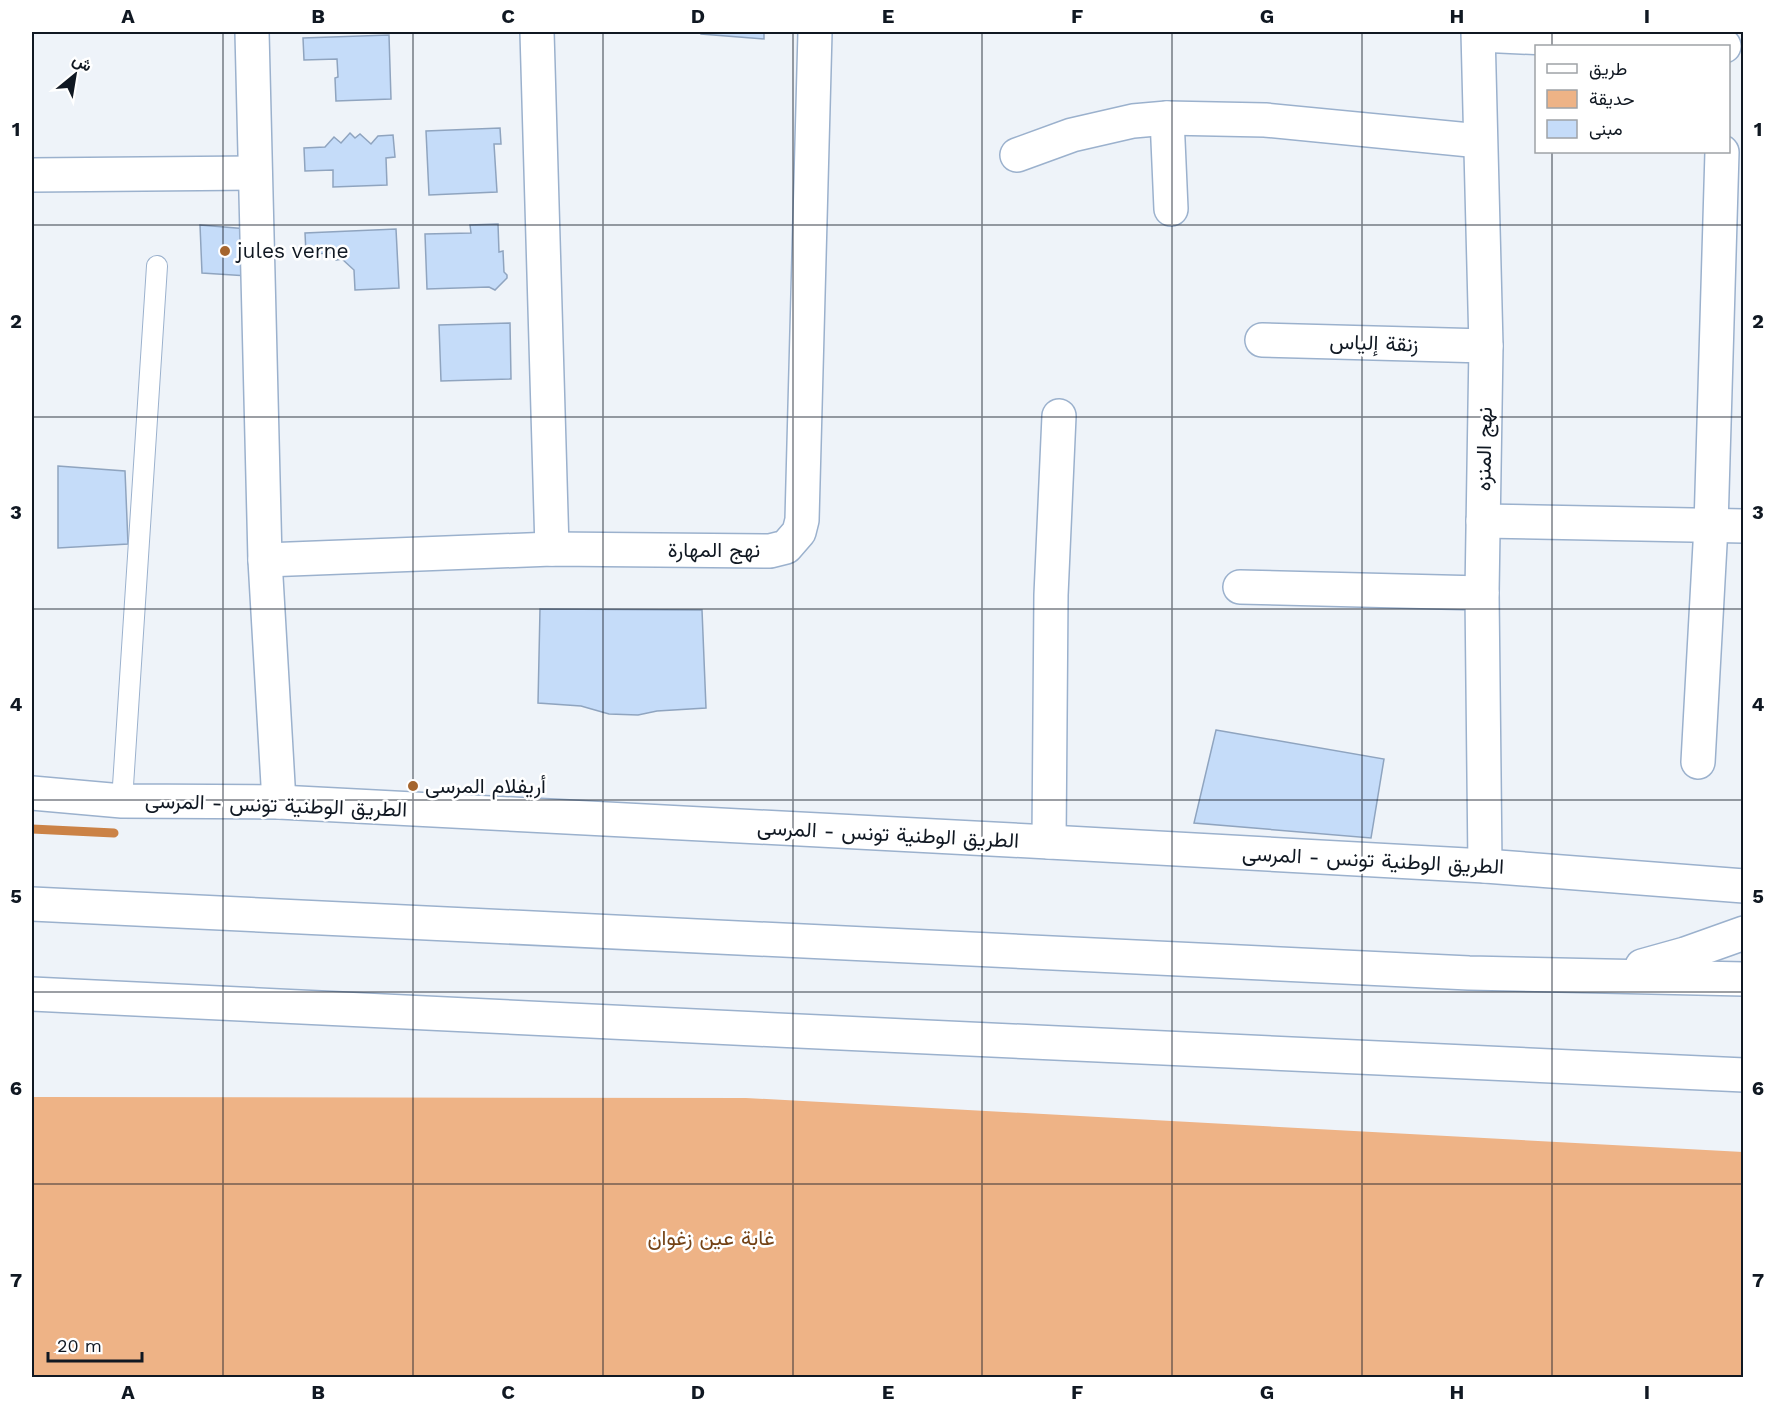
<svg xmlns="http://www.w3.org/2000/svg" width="1775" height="1409" font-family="'Work Sans',Vazirmatn,sans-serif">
  <rect width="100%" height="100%" fill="#eef3f9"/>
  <polygon fill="#eeb386" points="32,1097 746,1098 1743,1152 1743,1377 32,1377"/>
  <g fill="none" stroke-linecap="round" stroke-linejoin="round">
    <polyline stroke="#cb8246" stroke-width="9" points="32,829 114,833"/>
  </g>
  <g fill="#c5dcf9" stroke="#8fa4bf" stroke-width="1.5">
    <polygon points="701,32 764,32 764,39 701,34"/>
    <polygon points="389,35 391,99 336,101 335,78 338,77 337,59 304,60 303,38"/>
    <polygon points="500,128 501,144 494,144 497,192 429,195 426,131"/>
    <polygon points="350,133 355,138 360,134 371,144 378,136 393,135 395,157 386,158 387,185 333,187 333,170 305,171 304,148 325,147 334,137 341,143"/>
    <polygon points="498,224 499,252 503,251 504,272 507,275 507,278 495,290 489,287 427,289 425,234 471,233 470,225"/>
    <polygon points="200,225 248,229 248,276 202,273"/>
    <polygon points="396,229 399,288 355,290 354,270 342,259 336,260 336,253 306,254 305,233"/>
    <polygon points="510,323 511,379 441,381 439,325"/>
    <polygon points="58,466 125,471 128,544 58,548"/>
    <polygon points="540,609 702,610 706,708 657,711 638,715 609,714 581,706 538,703"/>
    <polygon points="1216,730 1384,759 1371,838 1194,823"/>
  </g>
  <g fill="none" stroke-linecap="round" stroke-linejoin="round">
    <g stroke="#9bb1cd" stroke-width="22">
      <polyline id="lane" points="122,801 157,266"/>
    </g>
    <g stroke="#9bb1cd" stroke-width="36">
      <g id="street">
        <polyline points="252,32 265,560 279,802"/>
        <polyline points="537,32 552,549"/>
        <polyline points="1478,32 1486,346 1482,593 1485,866"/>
        <polyline points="1479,35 1724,46"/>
        <polyline points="1167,118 1171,209"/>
        <polyline points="1017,155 1072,135 1133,121 1167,118 1265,120 1480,141"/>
        <polyline points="32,175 255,173"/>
        <polyline points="1262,340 1486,346"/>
        <polyline points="1483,521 1744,526"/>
        <polyline points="265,560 552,549 770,551 786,547 799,532 802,520 815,32"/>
        <polyline points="1240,587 1482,593"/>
        <polyline points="1698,762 1711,526 1722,152"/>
        <polyline points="1049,842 1051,595 1059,416"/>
      </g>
    </g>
    <g stroke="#9bb1cd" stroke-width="36">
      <polyline id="secondary" points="32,793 122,801 279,802 1049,842 1485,866 1744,886"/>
    </g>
    <g stroke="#9bb1cd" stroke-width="36">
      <g id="highway">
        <polyline points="32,904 1469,973 1744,979"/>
        <polyline points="1642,966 1685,954 1744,933"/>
        <polyline points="32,994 777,1030 1744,1075"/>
      </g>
    </g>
    <use href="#lane" stroke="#fff" stroke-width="20"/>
    <use href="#street" stroke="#fff" stroke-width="33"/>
    <use href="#secondary" stroke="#fff" stroke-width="33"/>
    <use href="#highway" stroke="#fff" stroke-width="33"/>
  </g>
  <path fill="none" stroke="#101822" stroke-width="1.5" stroke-opacity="0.55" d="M223,32V1378M413,32V1378M603,32V1378M793,32V1378M982,32V1378M1172,32V1378M1362,32V1378M1552,32V46M1552,152V1378M32,225H1744M32,417H1744M32,609H1744M32,800H1744M32,992H1744M32,1184H1744"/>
  <g fill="#a5652e" stroke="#fff" stroke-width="2">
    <circle cx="225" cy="251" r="6"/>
    <circle cx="413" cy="786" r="6"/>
  </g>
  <g text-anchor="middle" stroke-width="5" stroke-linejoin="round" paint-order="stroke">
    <g font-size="21" fill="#101822" stroke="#fff" text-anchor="start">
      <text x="237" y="258">jules verne</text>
      <text x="425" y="793">أريفلام المرسى</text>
    </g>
    <g font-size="21" fill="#101822" stroke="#fff">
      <text transform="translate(1374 343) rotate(2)" y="7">زنقة إلياس</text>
      <text transform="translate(1484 449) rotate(-89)" y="7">نهج المنزه</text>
      <text x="714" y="557">نهج المهارة</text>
      <text transform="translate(276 805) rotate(2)" y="7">الطريق الوطنية تونس - المرسى</text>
      <text transform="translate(888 834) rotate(3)" y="7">الطريق الوطنية تونس - المرسى</text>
      <text transform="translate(1373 860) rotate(3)" y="7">الطريق الوطنية تونس - المرسى</text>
    </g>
    <g font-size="21" fill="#734216" stroke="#fff">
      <text x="711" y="1245">غابة عين زغوان</text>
    </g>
  </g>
  <rect width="1775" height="1409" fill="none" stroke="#ffffff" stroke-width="66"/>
  <rect x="1535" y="45" width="195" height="108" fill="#ffffff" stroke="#9fa3a7" stroke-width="1.5"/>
  <rect x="1547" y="64" width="30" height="9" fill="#ffffff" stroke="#9fa3a7" stroke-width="1.5"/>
  <text x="1589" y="75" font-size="18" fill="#101822">طريق</text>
  <rect x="1547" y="90" width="30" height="18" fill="#eeb386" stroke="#9fa3a7" stroke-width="1.5"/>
  <text x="1589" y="105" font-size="18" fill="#101822">حديقة</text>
  <rect x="1547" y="120" width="30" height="18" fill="#c5dcf9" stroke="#9fa3a7" stroke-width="1.5"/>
  <text x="1589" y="135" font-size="18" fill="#101822">مبنى</text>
  <g transform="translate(75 75) rotate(30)" stroke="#ffffff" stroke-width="4.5" paint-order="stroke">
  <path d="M0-4.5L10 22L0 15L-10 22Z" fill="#101822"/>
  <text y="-9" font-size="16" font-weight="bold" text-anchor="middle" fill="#101822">ش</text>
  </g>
  <path d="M48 1352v9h94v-9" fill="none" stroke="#101822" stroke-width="3"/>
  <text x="57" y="1352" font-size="18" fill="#101822" stroke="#ffffff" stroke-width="4.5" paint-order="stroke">20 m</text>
  <rect x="33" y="33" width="1709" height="1343" fill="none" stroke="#101822" stroke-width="2"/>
  <g font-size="20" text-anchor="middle" font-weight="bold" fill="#101822">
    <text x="128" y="23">A</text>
    <text x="318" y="23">B</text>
    <text x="508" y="23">C</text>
    <text x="698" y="23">D</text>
    <text x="888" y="23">E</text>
    <text x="1077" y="23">F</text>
    <text x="1267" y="23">G</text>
    <text x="1457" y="23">H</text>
    <text x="1647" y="23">I</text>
    <text x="16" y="136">1</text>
    <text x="1758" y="136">1</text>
    <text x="16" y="328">2</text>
    <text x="1758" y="328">2</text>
    <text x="16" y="519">3</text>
    <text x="1758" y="519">3</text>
    <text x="16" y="711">4</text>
    <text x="1758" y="711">4</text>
    <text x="16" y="903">5</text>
    <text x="1758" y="903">5</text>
    <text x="16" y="1095">6</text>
    <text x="1758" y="1095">6</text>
    <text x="16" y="1287">7</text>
    <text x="1758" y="1287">7</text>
    <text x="128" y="1399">A</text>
    <text x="318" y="1399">B</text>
    <text x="508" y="1399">C</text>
    <text x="698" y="1399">D</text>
    <text x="888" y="1399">E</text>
    <text x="1077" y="1399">F</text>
    <text x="1267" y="1399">G</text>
    <text x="1457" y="1399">H</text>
    <text x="1647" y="1399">I</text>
  </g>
</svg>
